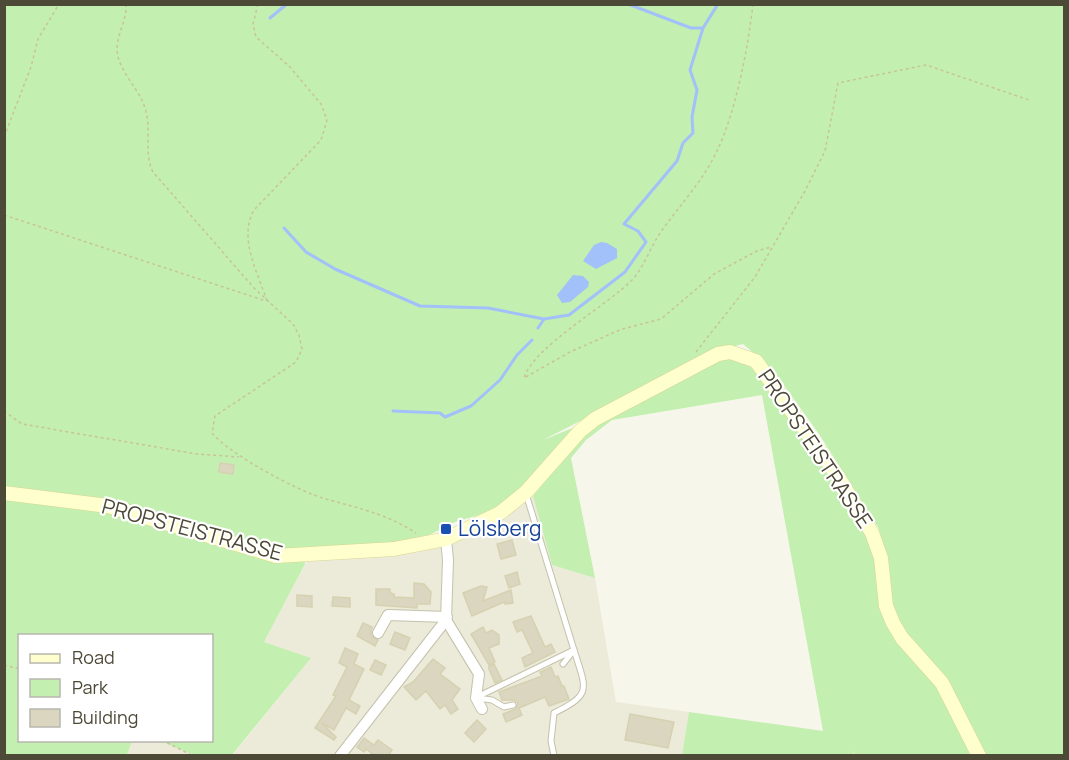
<svg xmlns="http://www.w3.org/2000/svg" width="1069" height="760" font-family="Manrope,sans-serif">
  <rect width="100%" height="100%" fill="#f7f6eb"/>
  <g fill="#ecead8">
    <polygon points="533,496 552,565 595,578 616,702 689,712 682,755 232,756 311,658 264,642 308,559 401,552 498,518"/>
    <polygon points="132,740 160,741 194,755 127,756"/>
  </g>
  <polygon fill="#c3efb0" points="4,5 1064,5 1064,755 854,756 854,750 853,756 682,755 689,712 823,731 762,395 612,420 586,440 571,458 595,578 552,565 533,496 583,436 601,423 722,358 738,358 774,384 886,552 878,527 819,434 772,369 743,344 719,350 543,440 595,419 516,495 489,512 455,522 419,540 305,551 305,564 264,642 311,658 232,755 194,755 160,741 212,740 212,636 20,636 20,740 132,741 127,755 5,755"/>
  <g fill="#a2c0f9">
    <polygon points="601,242 607,243 617,249 617,258 596,269 583,261 594,245"/>
    <polygon points="573,275 583,276 589,282 588,287 570,302 562,303 557,295"/>
  </g>
  <g fill="none" stroke-linecap="round" stroke-linejoin="round">
    <g stroke="#a2c0f9" stroke-width="3">
      <polyline points="628,4 691,28 703,28"/>
      <polyline points="270,18 287,4"/>
      <polyline points="284,228 306,252 335,269 420,306 488,308 544,319"/>
      <polyline points="538,328 544,319 569,315 625,272 646,242 638,231 624,224 677,161 683,143 693,133 692,117 697,90 690,70 703,28 718,4"/>
      <polyline points="393,411 440,413 445,417 471,406 500,380 517,355 532,340"/>
    </g>
  </g>
  <g fill="#dad6bf" stroke="#d6d1b1" stroke-width="1.5">
    <polygon points="220,463 234,465 233,474 219,472"/>
    <polygon points="512,540 516,555 501,559 497,544"/>
    <polygon points="517,572 520,584 509,588 505,576"/>
    <polygon points="414,583 424,584 431,592 430,604 417,604 417,608 376,605 376,589 390,589 390,593 394,594 394,597 414,598"/>
    <polygon points="481,586 487,587 483,601 511,590 513,603 505,604 504,602 472,616 463,593"/>
    <polygon points="297,595 312,596 312,607 297,606"/>
    <polygon points="333,597 350,598 350,607 332,606"/>
    <polygon points="531,616 545,647 551,644 555,652 525,667 522,658 533,653 522,630 517,632 513,622"/>
    <polygon points="363,623 372,627 371,636 378,640 375,646 357,636"/>
    <polygon points="483,627 486,633 492,630 499,635 499,644 489,648 495,662 489,665 471,634"/>
    <polygon points="395,632 410,638 405,650 390,644"/>
    <polygon points="345,648 358,654 354,664 364,669 349,700 360,706 356,714 346,708 334,730 322,723 336,737 334,740 315,728 336,696 333,695 347,667 339,663"/>
    <polygon points="433,659 445,668 440,674 460,689 452,700 458,709 451,714 445,705 440,709 426,691 416,700 404,687 413,682"/>
    <polygon points="375,660 386,665 381,675 370,670"/>
    <polygon points="494,664 502,680 495,683 489,669 489,666"/>
    <polygon points="551,667 555,677 558,676 562,686 564,686 569,699 549,706 545,697 519,708 522,715 506,722 503,714 516,709 518,703 514,700 502,700 499,692 542,676 540,672"/>
    <polygon points="630,714 674,722 668,748 625,740"/>
    <polygon points="477,720 486,729 474,742 465,733"/>
    <polygon points="364,738 374,745 378,740 392,750 388,756 375,756 366,749 364,752 357,747"/>
  </g>
  <g fill="none" stroke-linecap="round" stroke-linejoin="round">
    <g stroke="#c4c2ac" stroke-width="7">
      <g id="lane">
        <polyline points="526,494 574,650 563,664"/>
        <path d="M477,697L574,650C586,689 593,694 554,713L551,741L554,756"/>
        <polyline points="477,698 492,700 504,707 513,705"/>
      </g>
    </g>
    <g stroke="#c4c2ac" stroke-width="12">
      <g id="street">
        <polyline points="446,620 479,674 476,698 482,709"/>
        <polyline points="378,633 388,615 447,617"/>
        <polyline points="340,756 446,620 448,560 446,539"/>
      </g>
    </g>
    <g stroke="#d8d794" stroke-width="15">
      <polyline id="secondary" points="4,493 108,506 276,556 394,549 446,539 500,513 526,492 580,431 595,419 718,354 730,352 756,361 839,478 872,533 881,558 886,606 893,623 902,638 942,683 979,756"/>
    </g>
    <g stroke="#c8c39b" stroke-width="1.5" stroke-dasharray="3 3" stroke-linecap="butt">
      <path d="M126,4C127,21 117,33 117,50C118,71 139,88 145,108C152,129 143,152 153,172L254,288L293,324L299,335L302,349L296,362L215,416L212,433C229,454 299,492 326,499C358,508 387,514 416,533"/>
      <path d="M258,4L253,24L256,37L289,66L321,104L327,120L321,140L254,210C238,238 258,273 267,301"/>
      <path d="M753,4C748,48 736,111 717,151C703,181 679,206 660,233C650,248 644,267 632,280C608,305 533,347 524,378L570,352L622,329L661,319L714,274L757,251L771,247"/>
      <polyline points="4,137 31,67 38,39 59,4"/>
      <polyline points="4,215 266,301"/>
      <polyline points="696,352 755,277 805,191 825,151 838,83 926,65 1029,100"/>
      <polyline points="4,411 22,424 197,454 239,457"/>
      <polyline points="4,665 20,669"/>
      <polyline points="162,740 193,756"/>
    </g>
    <use href="#lane" stroke="#fff" stroke-width="5"/>
    <use href="#street" stroke="#fff" stroke-width="10"/>
    <use href="#secondary" stroke="#ffffcd" stroke-width="14"/>
  </g>
  <rect fill="#1a4fb4" stroke="#fff" stroke-width="2" x="440" y="523" width="12" height="12" rx="3"/>
  <g text-anchor="middle" stroke-width="4.5" stroke-linejoin="round" paint-order="stroke">
    <g font-size="21" fill="#4d4937" stroke="#fff">
      <text transform="translate(815 449) rotate(56)" y="7">PROPSTEISTRASSE</text>
      <text transform="translate(192 530) rotate(15)" y="7">PROPSTEISTRASSE</text>
    </g>
    <g font-size="21" fill="#164399" stroke="#fff" text-anchor="start">
      <text x="458" y="536">Lölsberg</text>
    </g>
  </g>
  <rect width="1069" height="760" fill="none" stroke="#4d4937" stroke-width="12"/>
  <rect x="18" y="634" width="195" height="108" fill="#ffffff" stroke="#b8b6af" stroke-width="1.5"/>
  <rect x="30" y="654" width="30" height="9" fill="#ffffcd" stroke="#b8b6af" stroke-width="1.5"/>
  <text x="72" y="664" font-size="18" fill="#4d4937">Road</text>
  <rect x="30" y="679" width="30" height="18" fill="#c3efb0" stroke="#b8b6af" stroke-width="1.5"/>
  <text x="72" y="694" font-size="18" fill="#4d4937">Park</text>
  <rect x="30" y="709" width="30" height="18" fill="#dad6bf" stroke="#b8b6af" stroke-width="1.5"/>
  <text x="72" y="724" font-size="18" fill="#4d4937">Building</text>
</svg>
